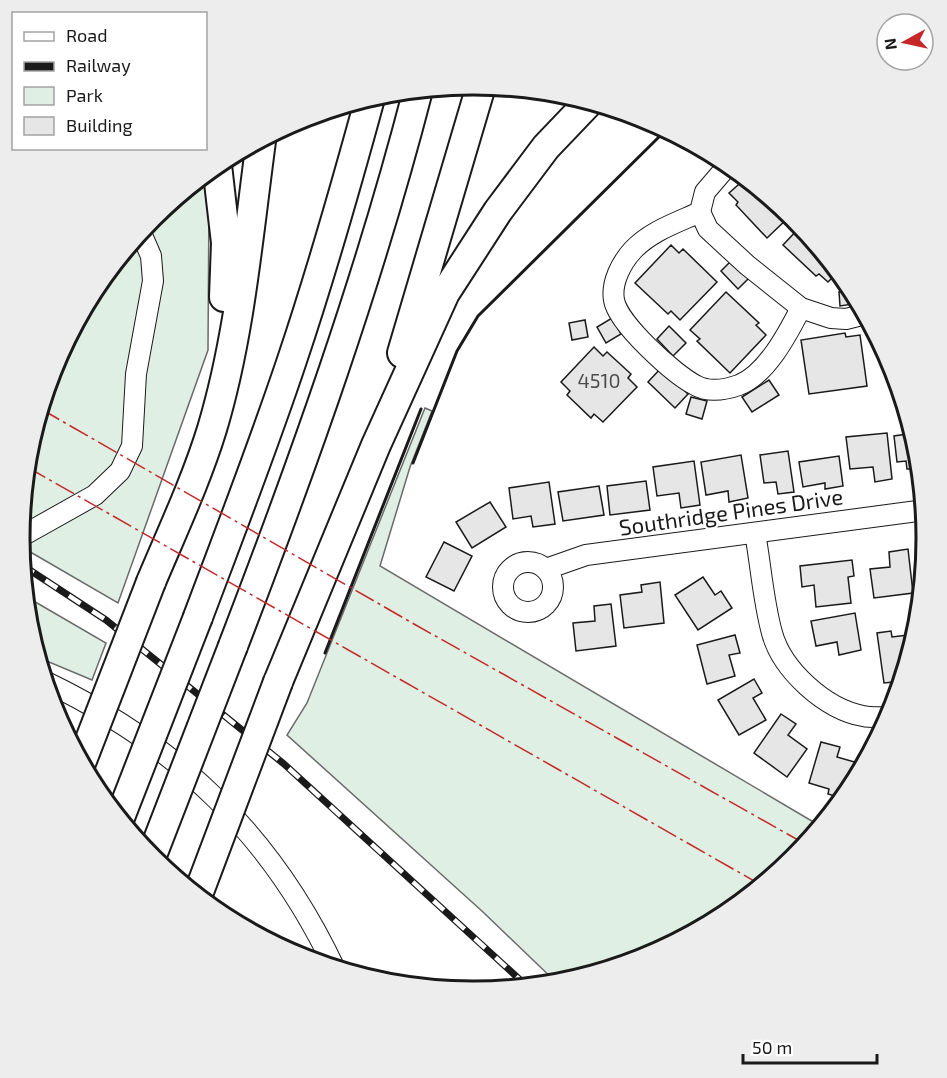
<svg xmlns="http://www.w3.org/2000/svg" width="947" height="1078" font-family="'Exo 2',sans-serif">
  <rect width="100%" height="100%" fill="#fff"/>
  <g fill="#e0efe3" stroke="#6a6a6a" stroke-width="1.5">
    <polygon points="205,175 209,194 208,350 118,603 20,546 28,450 54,365 96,286 153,218"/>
    <polygon points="425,408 432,411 410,467 380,566 822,827 794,860 725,917 647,959 559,985 483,912 287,735 307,703"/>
    <polygon points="25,596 106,643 92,680 37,657 28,627"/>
  </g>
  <g fill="#e6e6e6" stroke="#1a1a1a" stroke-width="1.5">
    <polygon points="746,178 791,215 767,238 736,205 738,202 729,193"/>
    <polygon points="801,226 838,272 828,282 819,274 816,276 783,245"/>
    <polygon points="671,245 679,253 683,249 717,282 680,320 671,311 668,314 635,283"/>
    <polygon points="732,260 749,278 738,289 721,271"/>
    <polygon points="853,290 860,303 840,306 839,292"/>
    <polygon points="726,292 759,323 756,325 766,335 730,373 697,341 700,339 690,330"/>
    <polygon points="612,318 621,334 606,343 597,327"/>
    <polygon points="585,320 588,337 572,340 569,323"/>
    <polygon points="669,326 686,343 673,356 657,339"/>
    <polygon points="845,333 846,337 860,335 867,386 809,394 801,340"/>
    <polygon points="594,347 603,356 607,352 631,374 628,378 637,387 603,422 594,414 591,418 567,395 570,391 561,382"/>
    <polygon points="661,368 688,394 675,408 648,382"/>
    <polygon points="769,380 779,395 752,412 742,397"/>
    <polygon points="691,397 707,401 702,419 686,414"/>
    <polygon points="887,433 892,479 875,482 873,467 850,469 846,437"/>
    <polygon points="914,433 919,451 921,475 916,475 915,469 907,469 906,461 897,462 894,436"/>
    <polygon points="788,451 794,492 778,494 776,482 764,483 760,455"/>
    <polygon points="741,455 748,498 729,502 728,491 706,495 701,462"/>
    <polygon points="839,456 843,486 825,489 825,483 803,487 799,462"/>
    <polygon points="694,461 700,505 681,508 679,493 657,496 653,467"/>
    <polygon points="646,481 650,510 610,515 607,486"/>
    <polygon points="549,482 555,524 533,527 531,516 513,519 509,488"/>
    <polygon points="599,486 604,515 563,521 558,492"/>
    <polygon points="490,502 506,527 472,548 456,522"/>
    <polygon points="444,542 472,556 454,591 426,577"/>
    <polygon points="908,549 913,593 874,598 870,569 890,567 889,552"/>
    <polygon points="926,554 923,589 921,590 917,555"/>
    <polygon points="852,560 854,576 848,577 851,603 816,607 814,585 802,587 800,566"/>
    <polygon points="703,577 715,595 721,591 732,608 698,630 675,595"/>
    <polygon points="660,582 664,623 624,628 620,595 642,592 641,585"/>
    <polygon points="611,604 616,646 576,651 573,623 595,621 594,606"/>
    <polygon points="855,613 861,650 839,655 837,642 816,646 811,621"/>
    <polygon points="891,631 892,637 917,634 906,669 901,670 903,681 884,683 877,633"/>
    <polygon points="735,635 740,653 729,655 735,676 707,684 697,645"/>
    <polygon points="754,679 762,693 753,698 766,720 739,735 718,700"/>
    <polygon points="781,714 796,724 788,735 807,749 787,777 754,753"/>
    <polygon points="821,742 840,747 837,757 858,763 849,794 845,799 828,794 829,789 809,783"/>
  </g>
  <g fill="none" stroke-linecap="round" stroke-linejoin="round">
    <g stroke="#1a1a1a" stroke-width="22">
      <g id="minor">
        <path d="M729,164L705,192L700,212C676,223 651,231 633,250C621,263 611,283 614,300C618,324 674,374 695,385C709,393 725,390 739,385C767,374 788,333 801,308"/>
        <polyline points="700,212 708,229 747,265 801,308 831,318 846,319 866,314"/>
        <path d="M755,533C761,566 763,600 772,633C782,670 825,709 863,716C872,718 882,717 891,717"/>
        <polyline points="22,536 95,495 120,471 132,446 136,374 153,281 151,256 141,233"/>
        <circle cx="528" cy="587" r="25"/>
        <polyline points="546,569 586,555 925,510"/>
        <path d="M44,681C178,745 272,835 335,969"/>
      </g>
    </g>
    <g stroke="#1a1a1a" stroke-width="32">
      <g id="highway">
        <polyline points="217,165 226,243 224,297"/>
        <polyline points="402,353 481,86"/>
        <path d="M151,582C172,532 196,481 212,429C240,336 248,237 261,141"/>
        <path d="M198,617C230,532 263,447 292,360C321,274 346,186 370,98"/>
        <path d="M233,646C303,464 369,280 418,90"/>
        <polyline points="278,682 376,445 445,293 498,211 546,147 589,102"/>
      </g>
    </g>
    <use href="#minor" stroke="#fff" stroke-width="20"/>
    <use href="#highway" stroke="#fff" stroke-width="28"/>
    <g stroke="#1a1a1a" stroke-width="7">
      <polyline id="rail" points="22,565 106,620 284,764 529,988"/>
    </g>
    <use href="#rail" stroke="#fff" stroke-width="4.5" stroke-dasharray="14" stroke-linecap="butt"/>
    <g stroke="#1a1a1a" stroke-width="32" stroke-linecap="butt">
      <g id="highway-bridge">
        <polyline points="81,763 151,582"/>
        <polyline points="119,820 198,617"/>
        <polyline points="151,858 233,646"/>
        <polyline points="197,897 278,682"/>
      </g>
    </g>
    <use href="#highway-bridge" stroke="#fff" stroke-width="28"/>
    <g stroke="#1a1a1a" stroke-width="3">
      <polyline points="413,463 457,351 478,316 666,130"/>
      <polyline points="325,653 421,409"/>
    </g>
    <g stroke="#c62828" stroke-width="1.5" stroke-dasharray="21 4.5 3 4.5" stroke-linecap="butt">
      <polyline points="41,409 414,624 807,845"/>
      <polyline points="27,467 763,886"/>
    </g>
  </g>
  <g text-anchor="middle" stroke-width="4.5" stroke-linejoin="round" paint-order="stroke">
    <g font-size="20" fill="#4d4d4d">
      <text x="599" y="388">4510</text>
    </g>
    <g font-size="22" fill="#1a1a1a" stroke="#fff">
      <text transform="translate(731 512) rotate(-8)" y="8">Southridge Pines Drive</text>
    </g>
  </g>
  <path d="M0 0H947V1078H0ZM30 538a443 443 0 1 1 886 0a443 443 0 1 1-886 0Z" fill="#ededed" fill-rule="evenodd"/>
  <path fill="none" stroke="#1a1a1a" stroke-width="3" d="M30 538a443 443 0 1 1 886 0a443 443 0 1 1-886 0Z"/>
  <rect x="12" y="12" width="195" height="138" fill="#ffffff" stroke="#a3a3a3" stroke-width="1.5"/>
  <rect x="24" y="32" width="30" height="9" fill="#ffffff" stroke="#a3a3a3" stroke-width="1.5"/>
  <text x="66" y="42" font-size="18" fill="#1a1a1a">Road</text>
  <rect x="24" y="62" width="30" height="9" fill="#1a1a1a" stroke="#a3a3a3" stroke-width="1.5"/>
  <text x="66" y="72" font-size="18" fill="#1a1a1a">Railway</text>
  <rect x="24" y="87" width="30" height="18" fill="#e0efe3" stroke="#a3a3a3" stroke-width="1.5"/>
  <text x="66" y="102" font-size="18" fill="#1a1a1a">Park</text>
  <rect x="24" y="117" width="30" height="18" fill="#e6e6e6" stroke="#a3a3a3" stroke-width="1.5"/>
  <text x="66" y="132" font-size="18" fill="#1a1a1a">Building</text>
  <g transform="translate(905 42) rotate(262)"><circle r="28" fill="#ffffff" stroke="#a3a3a3" stroke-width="1.5"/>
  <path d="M0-4.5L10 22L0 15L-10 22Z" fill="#c62828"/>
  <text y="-9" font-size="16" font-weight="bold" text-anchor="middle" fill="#1a1a1a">N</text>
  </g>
  <path d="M743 1054v9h134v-9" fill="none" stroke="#1a1a1a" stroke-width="3"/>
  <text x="752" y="1054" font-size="18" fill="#1a1a1a" stroke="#ffffff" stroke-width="4.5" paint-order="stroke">50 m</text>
</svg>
